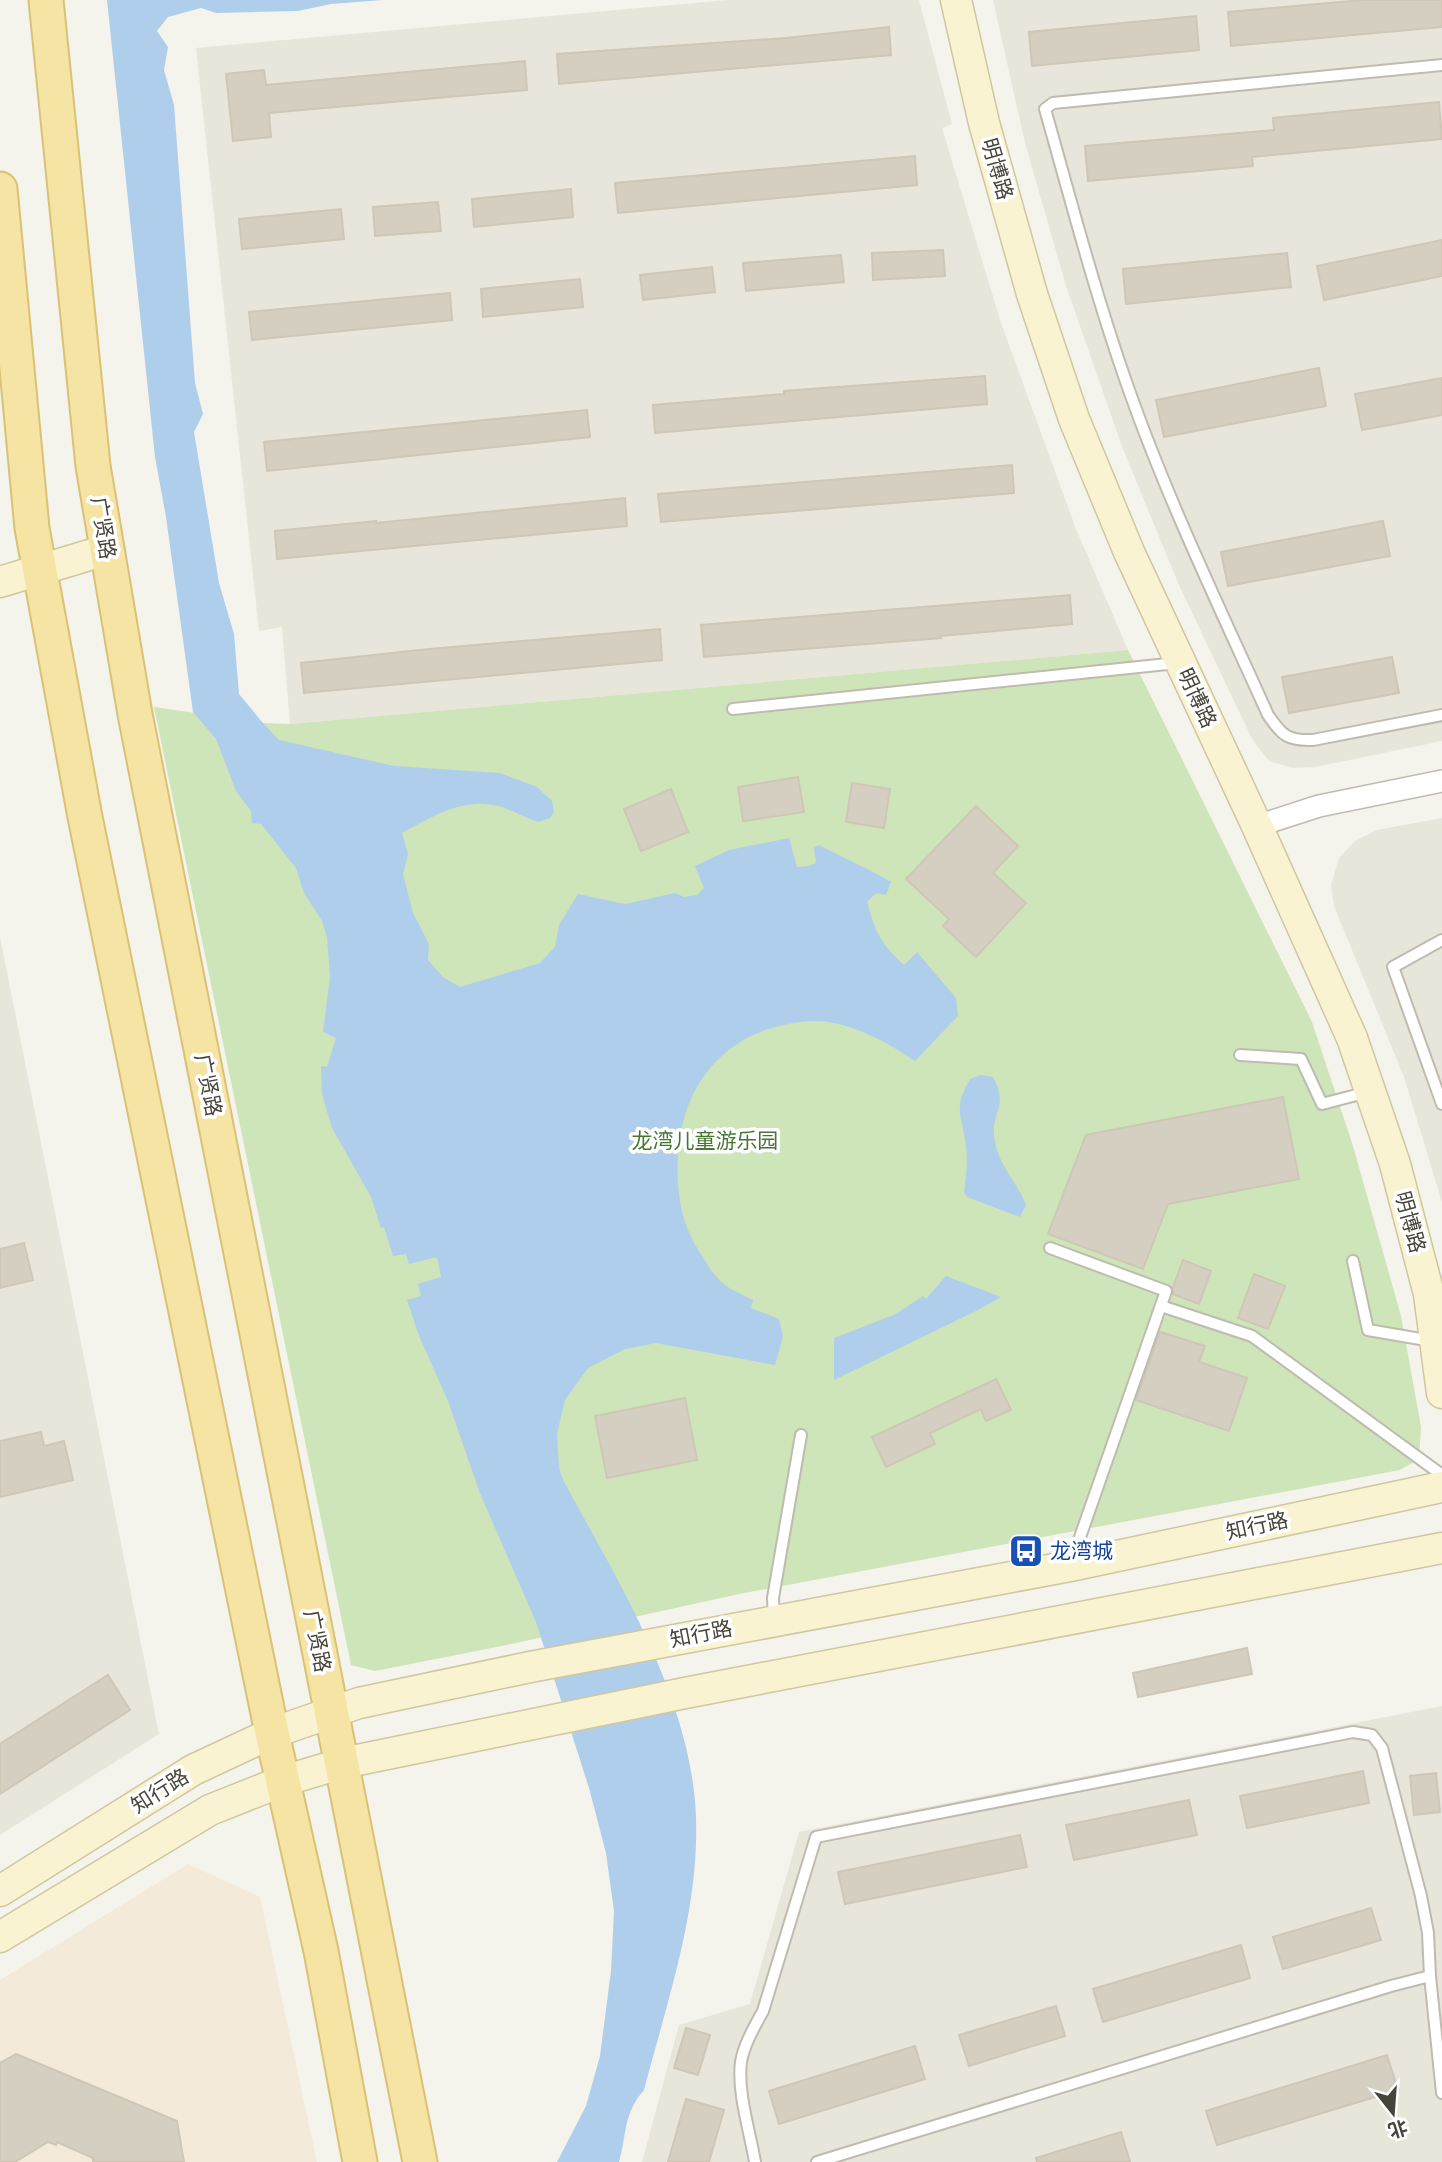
<svg xmlns="http://www.w3.org/2000/svg" width="1442" height="2162" font-family="Ubuntu,'Noto Sans SC',sans-serif">
  <rect width="100%" height="100%" fill="#f4f3ec"/>
  <g fill="#e8e5db">
    <polygon points="728,0 919,0 952,124 942,128 1001,323 1076,529 1128,650 290,724 282,627 259,631 196,48"/>
    <polygon points="993,0 1442,0 1442,741 1315,767 1293,768 1269,761 1252,739 1179,585 1123,449 1066,286 1025,143"/>
    <polygon points="1442,818 1442,1202 1404,1077 1334,906 1331,885 1339,858 1355,841 1377,830"/>
    <polygon points="0,937 159,1734 0,1835"/>
    <polygon points="1442,1706 1442,2162 642,2162 679,2025 750,2004 799,1832"/>
  </g>
  <polygon fill="#f4eada" points="188,1864 260,1897 317,2162 0,2162 0,1980"/>
  <polygon fill="#cee4b9" points="1128,650 1312,1022 1353,1146 1401,1316 1421,1427 1419,1459 1400,1470 739,1594 511,1644 375,1671 351,1665 154,707 263,723 290,724"/>
  <g fill="#afceeb">
    <path d="M107,0H383L331,4L298,11L216,13L201,8L168,17L157,31L168,47L164,70L174,105L195,383L203,414L194,432L219,583L234,634L239,694L263,723L279,740L394,766L500,773L537,787L552,801L554,812L550,818L538,822C526,818 514,811 502,807C464,796 434,816 402,833L408,854L403,874L413,913L429,944L428,960L443,977L460,987L540,963L555,947L559,925L578,894L625,904L675,893L684,897L697,895L704,888L695,866L729,850L789,838L797,867L809,866L816,863L814,848L819,845C843,858 868,868 891,882L886,895L876,893L867,902C876,934 880,942 904,965L917,952L956,998L958,1016L915,1061C888,1043 860,1027 828,1022C811,1019 791,1023 775,1027C715,1044 682,1093 678,1154C676,1188 680,1222 699,1251C706,1262 714,1277 725,1285C733,1291 744,1295 753,1300L751,1308L779,1319L783,1337L775,1365L656,1343L625,1349L588,1368L565,1400L557,1434L559,1468L563,1480C618,1581 693,1701 696,1819C699,1911 667,2002 644,2090C623,2114 627,2134 619,2162H557L586,2106L600,2056L611,1971L614,1911L606,1853L589,1788L536,1622L479,1491L448,1401L419,1336L407,1300L421,1296L418,1284L441,1277L437,1257L409,1264L406,1254L393,1256L384,1227L381,1228L371,1197L332,1128L322,1094L321,1066L327,1067L336,1038L323,1032L330,977L327,937L322,921L304,893L296,868L261,824L252,823L251,811L236,791L216,739L193,712L166,517L155,457Z"/>
    <path d="M981,1075L993,1077C1009,1106 992,1110 994,1135C996,1163 1017,1181 1026,1205L1020,1217L967,1197L964,1192C966,1177 968,1163 966,1148C964,1118 951,1111 970,1079Z"/>
    <polygon points="946,1276 1001,1297 976,1311 834,1380 834,1338 896,1314 923,1296 926,1299"/>
  </g>
  <g fill="#d5cfc2" stroke="#cfc7b6" stroke-width="2">
    <polygon points="1363,0 1442,0 1442,27 1231,46 1228,12"/>
    <polygon points="1196,16 1199,50 1032,66 1029,32"/>
    <polygon points="889,27 891,55 559,84 557,54 786,38"/>
    <polygon points="525,61 527,90 269,113 271,137 233,141 226,74 264,70 266,85"/>
    <polygon points="1439,102 1442,139 1252,157 1253,166 1088,181 1085,146 1274,130 1273,118"/>
    <polygon points="915,156 917,185 618,213 615,183"/>
    <polygon points="571,189 573,217 474,227 472,199"/>
    <polygon points="438,202 441,231 375,236 373,207"/>
    <polygon points="341,209 344,239 242,249 239,219"/>
    <polygon points="1442,240 1442,276 1324,300 1317,266"/>
    <polygon points="943,250 945,276 873,280 872,253"/>
    <polygon points="1287,253 1291,287 1126,304 1123,269"/>
    <polygon points="841,255 844,282 746,291 743,263"/>
    <polygon points="712,267 715,292 643,300 640,275"/>
    <polygon points="580,279 583,307 483,317 481,289"/>
    <polygon points="450,293 452,320 252,340 249,312"/>
    <polygon points="1319,368 1326,406 1164,437 1156,400"/>
    <polygon points="985,376 987,404 655,433 653,405 784,394 784,391"/>
    <polygon points="1442,378 1442,415 1362,430 1355,394"/>
    <polygon points="587,410 590,437 267,471 264,442"/>
    <polygon points="1012,465 1014,493 661,522 658,494"/>
    <polygon points="625,498 627,526 277,559 275,531 376,521 376,523"/>
    <polygon points="1383,521 1390,556 1228,586 1221,552"/>
    <polygon points="1070,595 1072,624 940,636 941,638 704,657 701,625"/>
    <polygon points="660,629 662,660 304,693 301,663 429,649"/>
    <polygon points="1392,657 1399,693 1289,713 1282,677"/>
    <polygon points="798,777 804,812 743,821 738,787"/>
    <polygon points="852,783 890,789 884,828 846,822"/>
    <polygon points="671,789 688,832 641,851 624,809"/>
    <polygon points="976,806 1018,846 993,873 1026,903 976,957 943,926 949,919 906,879"/>
    <polygon points="1283,1097 1299,1179 1168,1204 1143,1269 1048,1234 1086,1135"/>
    <polygon points="24,1243 33,1280 0,1288 0,1249"/>
    <polygon points="1183,1260 1211,1271 1199,1304 1173,1294 1173,1287"/>
    <polygon points="1254,1274 1285,1286 1268,1329 1238,1318"/>
    <polygon points="1160,1332 1205,1346 1199,1362 1247,1378 1229,1431 1136,1400"/>
    <polygon points="996,1379 1011,1410 986,1421 981,1409 930,1433 935,1444 886,1467 872,1437"/>
    <polygon points="685,1398 697,1460 607,1478 595,1416"/>
    <polygon points="41,1432 44,1446 64,1441 73,1480 0,1497 0,1441"/>
    <polygon points="1247,1648 1252,1674 1138,1697 1133,1673"/>
    <polygon points="108,1675 130,1710 0,1794 0,1744"/>
    <polygon points="1363,1771 1369,1803 1247,1828 1240,1796"/>
    <polygon points="1436,1773 1440,1812 1414,1815 1410,1776"/>
    <polygon points="1189,1800 1197,1835 1074,1860 1066,1825"/>
    <polygon points="1020,1835 1027,1867 845,1904 838,1872"/>
    <polygon points="1371,1908 1381,1940 1283,1969 1273,1937"/>
    <polygon points="1241,1945 1250,1978 1103,2022 1093,1989"/>
    <polygon points="1056,2006 1065,2036 969,2066 959,2035"/>
    <polygon points="686,2028 710,2035 698,2075 674,2068"/>
    <polygon points="915,2046 925,2079 779,2124 769,2091"/>
    <polygon points="16,2054 177,2121 184,2162 93,2162 93,2158 57,2142 56,2145 48,2142 15,2162 0,2162 0,2063"/>
    <polygon points="1387,2055 1398,2090 1217,2145 1206,2111"/>
    <polygon points="686,2099 724,2110 709,2162 668,2162"/>
    <polygon points="1121,2132 1130,2162 1037,2162 1036,2158"/>
  </g>
  <g fill="none" stroke-linecap="round" stroke-linejoin="round">
    <g stroke="#bfbbaf" stroke-width="14">
      <g id="lane">
        <path d="M1442,65L1053,103L1045,109C1070,197 1093,286 1123,373C1163,490 1217,602 1268,715C1282,735 1287,741 1313,740L1442,715"/>
        <polyline points="733,709 1177,663"/>
        <polyline points="1442,940 1393,967 1442,1104"/>
        <polyline points="1240,1055 1301,1059 1322,1104 1368,1092"/>
        <polyline points="1050,1248 1166,1291 1071,1563"/>
        <polyline points="1353,1261 1368,1330 1432,1341"/>
        <polyline points="1161,1306 1252,1336 1442,1475"/>
        <polyline points="774,1619 773,1598 801,1435"/>
        <path d="M755,2162C750,2132 737,2092 741,2062C744,2044 755,2026 763,2011L816,1837L1353,1732L1372,1735L1382,1748L1421,1896L1428,1933L1430,1976L1442,2093"/>
        <polyline points="817,2162 1391,1986 1430,1976"/>
      </g>
    </g>
    <g stroke="#bfbbaf" stroke-width="24">
      <polyline id="street" points="1257,826 1319,806 1442,781"/>
    </g>
    <g stroke="#cfc7a0" stroke-width="33">
      <g id="secondary">
        <polyline points="956,0 984,123 1032,294 1074,419 1129,552 1257,826 1352,1038 1395,1164 1429,1294 1442,1393"/>
        <polyline points="0,582 106,550"/>
        <polyline points="0,1891 193,1770 272,1733 359,1703 530,1667 1070,1566 1442,1487"/>
        <polyline points="0,1937 210,1810 283,1781 343,1763 685,1693 1442,1548"/>
      </g>
    </g>
    <g stroke="#d9c275" stroke-width="37">
      <g id="primary">
        <polyline points="46,0 93,466 135,714 420,2162"/>
        <polyline points="0,189 32,528 85,817 272,1733 321,1951 360,2162"/>
      </g>
    </g>
    <use href="#lane" stroke="#fff" stroke-width="10"/>
    <use href="#street" stroke="#fff" stroke-width="21"/>
    <use href="#secondary" stroke="#faf3d1" stroke-width="30"/>
    <use href="#primary" stroke="#f5e4a4" stroke-width="33"/>
  </g>
  <defs>
    <g id="bus-square" transform="scale(1.75)"><rect x="-9" y="-9" width="18" height="18" rx="4" fill="#1a4fb4" stroke="#fff"/><path d="M-5-6H5V4H4V6H2V4H-2V6H-4V4H-5ZM-3.5-4V0h7V-4ZM-3.5 1.2v1.5H-2V1.2ZM2 1.2v1.5H3.5V1.2Z" fill="#fff"/></g>
  </defs>
  <g fill-rule="evenodd">
    <use href="#bus-square" x="1026" y="1551"/>
  </g>
  <g text-anchor="middle" stroke-width="7" stroke-linejoin="round" paint-order="stroke">
    <g font-size="21" fill="#48443a" stroke="#fff">
      <text transform="translate(997 169) rotate(74)" y="7">明博路</text>
      <text transform="translate(103 528) rotate(81)" y="7">广贤路</text>
      <text transform="translate(1197 698) rotate(65)" y="7">明博路</text>
      <text transform="translate(208 1085) rotate(79)" y="7">广贤路</text>
      <text transform="translate(1410 1222) rotate(75)" y="7">明博路</text>
      <text transform="translate(1257 1526) rotate(-12)" y="7">知行路</text>
      <text transform="translate(701 1634) rotate(-11)" y="7">知行路</text>
      <text transform="translate(317 1641) rotate(79)" y="7">广贤路</text>
      <text transform="translate(160 1791) rotate(-32)" y="7">知行路</text>
    </g>
    <g font-size="21" fill="#477632" stroke="#fff">
      <text x="705" y="1148">龙湾儿童游乐园</text>
    </g>
    <g font-size="21" fill="#164399" stroke="#fff" text-anchor="start">
      <text x="1050" y="1558">龙湾城</text>
    </g>
  </g>
  <g transform="translate(1393 2113) rotate(163)" stroke="#ffffff" stroke-width="5" paint-order="stroke">
  <path d="M0-5L12 26L0 18L-12 26Z" fill="#48443a"/>
  <text y="-10" font-size="19" font-weight="bold" text-anchor="middle" fill="#48443a">北</text>
  </g>
</svg>
